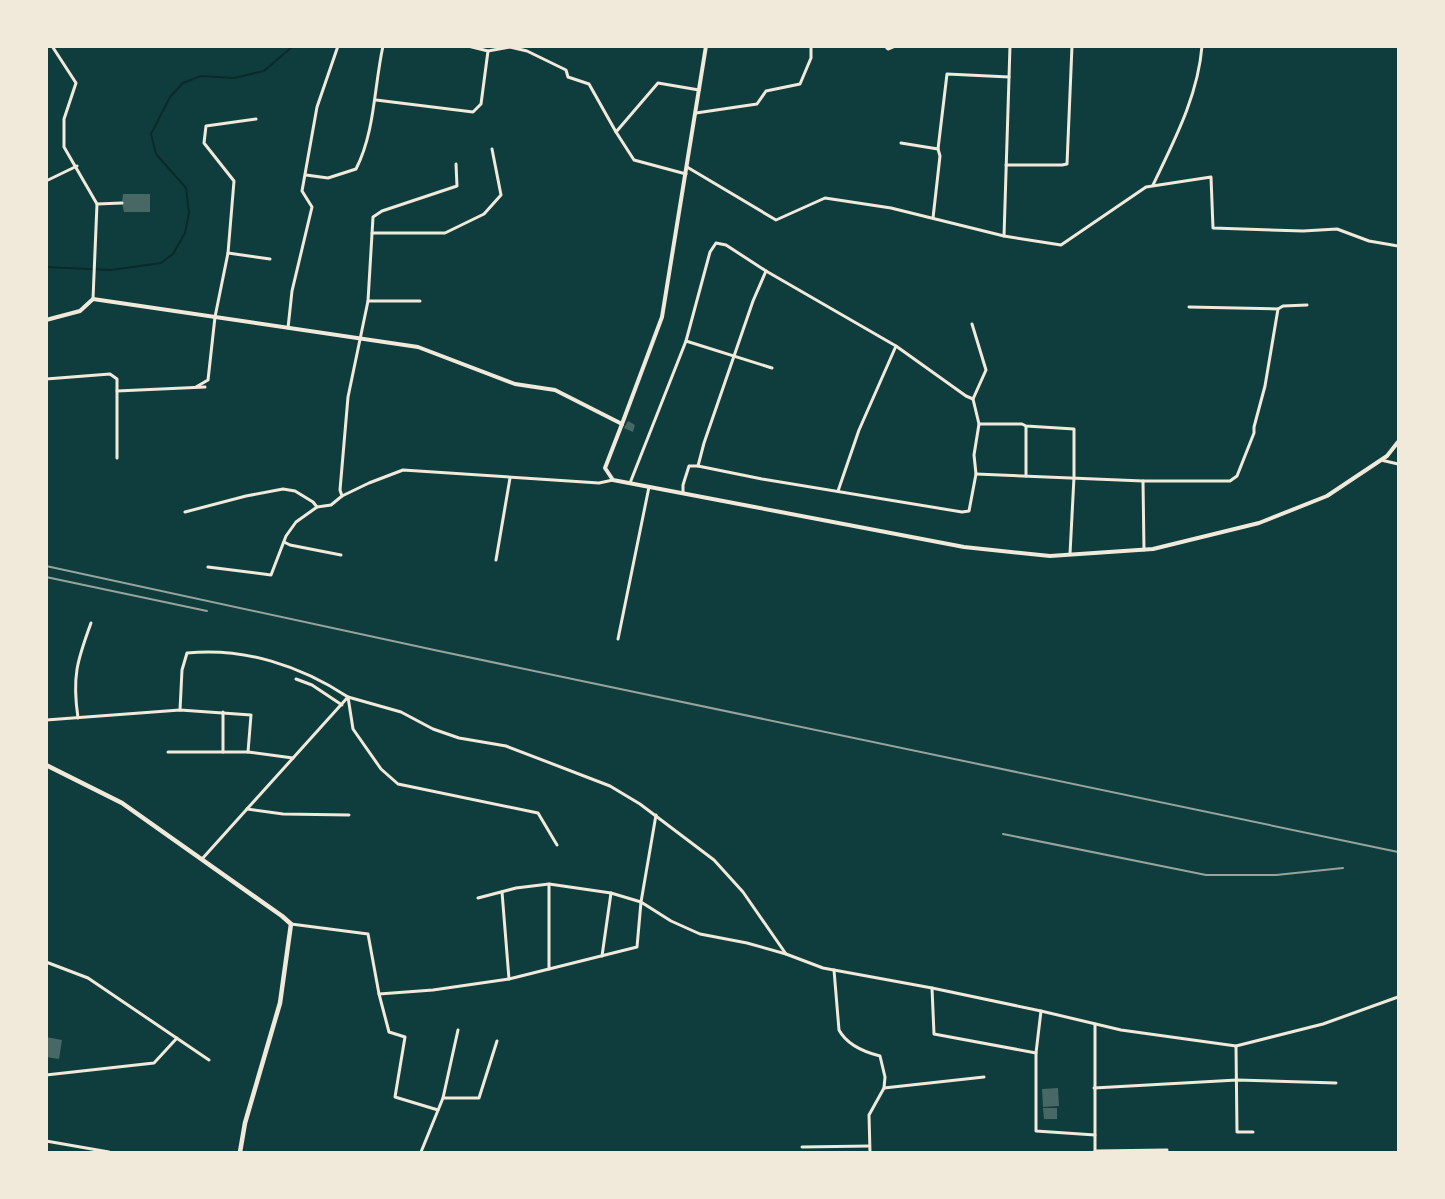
<svg xmlns="http://www.w3.org/2000/svg" width="1445" height="1199" font-family="Mulish,sans-serif">
  <rect width="100%" height="100%" fill="#0f3d3e"/>
  <g fill="none" stroke-linecap="round" stroke-linejoin="round">
    <polyline stroke="#0a2a2b" stroke-width="2" points="46,267 111,270 161,263 173,254 185,233 189,213 186,188 156,154 151,134 170,97 183,83 201,76 234,78 264,71 293,46"/>
  </g>
  <g fill="#486865">
    <polygon points="123,194 150,194 150,212 124,212 122,203"/>
    <polygon points="628,421 635,425 633,432 624,428"/>
    <polygon points="46,1037 62,1040 59,1059 46,1057"/>
    <polygon points="1058,1088 1059,1106 1043,1107 1042,1089"/>
    <polygon points="1043,1108 1057,1108 1057,1119 1044,1119"/>
  </g>
  <g fill="none" stroke-linecap="round" stroke-linejoin="round">
    <g stroke="#f1e9da" stroke-width="3">
      <polyline points="52,46 76,83 64,119 64,147 97,204 93,299"/>
      <polyline points="468,46 488,51 510,47 527,51 566,70 568,77 589,84 616,132 634,160 686,174"/>
      <polyline points="885,46 888,49 895,46"/>
      <polyline points="376,100 473,112 481,104 488,51"/>
      <polyline points="696,113 757,104 766,91 800,84 811,58 811,46"/>
      <polyline points="616,132 658,83 699,90"/>
      <polyline points="901,143 938,149"/>
      <polyline points="1006,165 1062,165 1067,164 1072,46"/>
      <polyline points="687,167 776,220 825,198 891,208 1004,236 1061,245 1146,187 1211,177 1213,228 1303,231 1337,229 1369,241 1398,246"/>
      <path d="M306,175L328,178L356,169C375,132 374,87 383,46"/>
      <polyline points="46,181 77,166"/>
      <path d="M1153,185C1174,141 1198,96 1202,46"/>
      <polyline points="97,204 122,203"/>
      <polyline points="933,218 940,156 938,149 947,74 1009,77"/>
      <polyline points="372,233 445,233 484,214 501,195 492,149"/>
      <polyline points="1004,236 1010,46"/>
      <polyline points="228,253 270,259"/>
      <polyline points="368,301 420,301"/>
      <polyline points="1189,307 1278,309 1283,306 1307,305"/>
      <polyline points="288,328 292,291 312,207 302,191 317,107 338,46"/>
      <polyline points="686,341 772,368"/>
      <polyline points="46,379 110,374 117,379 117,458"/>
      <polyline points="196,387 208,380 215,317 228,253 234,181 204,143 206,126 256,119"/>
      <polyline points="117,391 205,387"/>
      <polyline points="979,424 1022,424 1026,426 1074,429 1074,477 1070,554"/>
      <polyline points="1026,427 1026,476"/>
      <polyline points="1381,460 1398,464"/>
      <polyline points="698,466 704,443 753,301 766,271"/>
      <polyline points="976,474 1143,481 1230,481 1237,476 1254,433 1254,427 1265,386 1278,309"/>
      <polyline points="1143,481 1144,550"/>
      <polyline points="630,483 686,341 710,252 716,243 726,245 766,271 896,346 966,396 973,399"/>
      <polyline points="838,491 859,430 896,346"/>
      <polyline points="683,493 683,485 689,466 698,466 762,479 962,512 969,511 976,474 974,455 979,424 973,399 986,370 972,324"/>
      <polyline points="342,496 340,490 348,397 368,301 373,217 382,211 457,186 456,164"/>
      <polyline points="185,512 246,496 283,489 295,491 313,502 317,507"/>
      <polyline points="284,542 290,545 341,555"/>
      <polyline points="496,560 510,478"/>
      <polyline points="208,567 271,575 286,536 296,522 317,507 331,505 342,496 369,483 403,470 599,483 613,480"/>
      <polyline points="618,639 649,487"/>
      <polyline points="296,679 312,685 342,705"/>
      <path d="M180,710L182,670L187,653C244,647 301,666 348,697L353,729L381,769L398,784L538,813L557,845"/>
      <polyline points="223,712 223,752"/>
      <path d="M78,718C72,677 77,661 91,623"/>
      <polyline points="46,720 180,710 251,715 248,752 168,752"/>
      <polyline points="248,752 293,758"/>
      <polyline points="247,809 283,814 349,815"/>
      <polyline points="202,859 348,697 401,712 433,729 459,738 506,746 610,786 640,804 714,860 743,892 786,954"/>
      <polyline points="502,892 509,979"/>
      <polyline points="478,898 516,888 549,884 611,893 641,902 671,921 700,934 747,943 786,954 823,968 932,988 1041,1011 1121,1030 1236,1046 1323,1024 1398,997"/>
      <polyline points="291,924 368,934 379,994 389,1032 405,1037 395,1097 438,1110"/>
      <polyline points="602,956 611,893"/>
      <polyline points="46,962 88,978 209,1060"/>
      <polyline points="549,969 549,884"/>
      <path d="M834,970L839,1030C847,1045 864,1052 880,1056L885,1077L884,1088L869,1115L870,1152"/>
      <polyline points="932,988 934,1034 1036,1053"/>
      <polyline points="379,994 433,990 509,979 637,947 641,902 656,815"/>
      <polyline points="1041,1011 1036,1053 1036,1131 1095,1135"/>
      <polyline points="1095,1024 1095,1152"/>
      <polyline points="1236,1046 1237,1132 1253,1132"/>
      <polyline points="46,1075 154,1063 177,1038"/>
      <polyline points="884,1088 984,1077"/>
      <polyline points="1094,1088 1237,1080 1336,1083"/>
      <polyline points="443,1098 479,1098 497,1041"/>
      <polyline points="46,1141 109,1152"/>
      <polyline points="802,1147 869,1146"/>
      <polyline points="1095,1151 1167,1150"/>
      <polyline points="421,1152 443,1098 458,1030"/>
    </g>
    <g stroke="#f1e9da" stroke-width="4">
      <polyline points="46,320 80,311 93,299 418,347 515,384 555,390 622,424 662,317 706,46"/>
      <polyline points="622,424 605,468 613,480 964,547 1050,556 1153,549 1259,523 1327,496 1387,456 1398,442"/>
    </g>
    <polyline stroke="#f1e9da" stroke-width="4.5" points="46,765 122,803 282,916 291,924 280,1003 245,1123 240,1152"/>
    <g stroke="#97a49c" stroke-width="2">
      <polyline points="46,566 439,651 1398,852"/>
      <polyline points="46,577 207,611"/>
      <polyline points="1003,834 1206,875 1276,875 1343,868"/>
    </g>
  </g>
  <rect width="1445" height="1199" fill="none" stroke="#f1e9da" stroke-width="96"/>
</svg>
